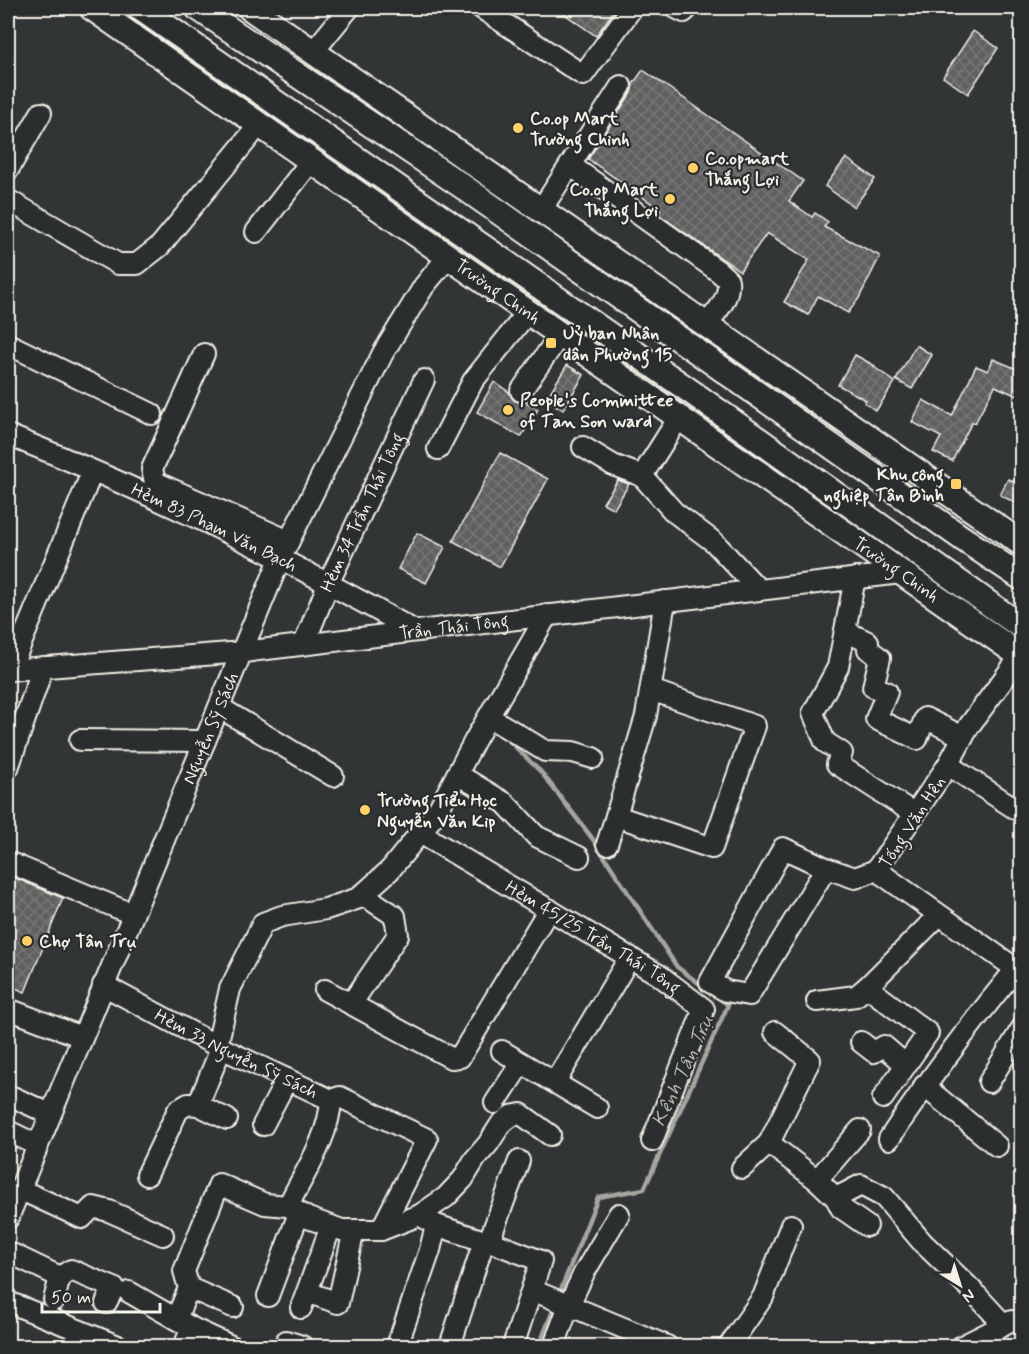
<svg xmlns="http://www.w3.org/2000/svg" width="1029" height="1354" font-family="Mynerve,sans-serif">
  <defs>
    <pattern id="building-cross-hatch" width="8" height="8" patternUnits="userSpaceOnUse" patternTransform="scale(1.5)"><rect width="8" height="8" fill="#5f605f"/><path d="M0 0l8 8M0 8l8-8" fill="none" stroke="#777776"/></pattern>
  </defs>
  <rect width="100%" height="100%" fill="#323535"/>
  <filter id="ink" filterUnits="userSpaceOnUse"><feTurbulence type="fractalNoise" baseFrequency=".0167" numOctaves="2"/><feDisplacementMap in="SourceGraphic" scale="12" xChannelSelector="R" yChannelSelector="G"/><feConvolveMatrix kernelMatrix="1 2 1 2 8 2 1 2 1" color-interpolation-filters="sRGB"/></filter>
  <g filter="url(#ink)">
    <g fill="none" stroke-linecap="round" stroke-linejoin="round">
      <g stroke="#a6a5a0" stroke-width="4.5">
        <polyline points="503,735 541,772 592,838 677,967 704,987"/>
        <polyline points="558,1297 598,1197 644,1189 728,1005 718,997"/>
        <polyline points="539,1346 555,1305"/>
      </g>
    </g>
    <g fill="url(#building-cross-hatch)" stroke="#f4f1e8" stroke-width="1.5">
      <polygon points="556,8 616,8 596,36"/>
      <polygon points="973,31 998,48 968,94 943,77"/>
      <polygon points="643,70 803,181 789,201 812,217 815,213 828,222 824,227 880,256 859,298 848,313 818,296 808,315 784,302 809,260 767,233 740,271 658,214 661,210 588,159 631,93 633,84"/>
      <polygon points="846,158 875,179 854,207 825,186"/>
      <polygon points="916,345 932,355 912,389 896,380"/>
      <polygon points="855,355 875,366 874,367 895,382 876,411 864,402 866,400 838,385"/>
      <polygon points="993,359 1022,371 1022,398 995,386 975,423 972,422 952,461 933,452 941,437 912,422 923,400 952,416 976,366 988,371"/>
      <polygon points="567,365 584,375 563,410 546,399"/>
      <polygon points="494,382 509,392 515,401 526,402 538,409 521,437 477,412"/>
      <polygon points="500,453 548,479 500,567 453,541"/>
      <polygon points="1008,479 1022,485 1022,506 1000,495"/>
      <polygon points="618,480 629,484 614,509 603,503"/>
      <polygon points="417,533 445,547 426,583 398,569"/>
      <polygon points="8,875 63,898 25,992 8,985"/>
    </g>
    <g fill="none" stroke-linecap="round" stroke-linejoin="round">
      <g stroke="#f4f1e8" stroke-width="24">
        <g id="minor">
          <polyline points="481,8 583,75 632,8"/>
          <polyline points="676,8 684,12 688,8"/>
          <polyline points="313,52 349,8"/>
          <path d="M570,165L718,271L728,280C730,299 717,311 706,325"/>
          <polyline points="8,170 41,113"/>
          <polyline points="8,200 118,264 137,264 160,246 259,125"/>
          <polyline points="541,210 621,86"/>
          <polyline points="256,232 311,161"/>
          <polyline points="8,344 152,414"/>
          <polyline points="204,354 152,469 155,482 289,541"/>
          <polyline points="521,391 559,336"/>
          <path id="s1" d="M8,435C147,491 284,557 415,631"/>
          <polyline points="583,447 613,465 642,476 674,512 714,542 759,590"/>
          <polyline points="438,449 473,381 527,313"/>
          <polyline points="642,476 678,419"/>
          <polyline points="855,578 838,667 813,713 825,742 842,753 837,764 915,814"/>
          <polyline points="845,631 868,642 868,649 880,658 873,687 887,692 876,719 917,739 925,718 963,737"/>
          <path id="s2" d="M304,644L329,582L424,380"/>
          <polyline points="1020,657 969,726 948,765 876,870 1022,973"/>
          <path id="s3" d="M8,670L243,652L901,573"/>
          <polyline points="10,670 88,482"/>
          <polyline points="651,690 755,726 712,848 616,816 646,716 665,601"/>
          <polyline points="219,707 333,776"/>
          <polyline points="489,717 545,751 573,752 593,758"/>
          <polyline points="80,740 205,741"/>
          <polyline points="948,765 1022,813"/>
          <polyline points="8,768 43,667"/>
          <polyline points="457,774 505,803 536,836 579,857"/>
          <path id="s4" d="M420,833L659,975L704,1009L652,1141"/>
          <polyline points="607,844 616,816"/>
          <polyline points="8,862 132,914"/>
          <polyline points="826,868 783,848 710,982 726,991 749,995 826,868 855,878 876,870"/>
          <path id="s5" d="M103,985L217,1046L331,1100C329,1138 304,1173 288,1206"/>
          <polyline points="325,990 451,1058 460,1057 549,909"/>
          <polyline points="817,1001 856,996 867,987"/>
          <polyline points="351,1004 398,935 395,916 362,894"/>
          <polyline points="8,1009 82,1037"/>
          <polyline points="775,1032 810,1060 769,1143 817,1180 836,1198 861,1185 884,1197 923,1243 971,1289 1004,1325"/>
          <polyline points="861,1042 874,1052 884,1046 906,1065"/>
          <polyline points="502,1051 597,1108"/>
          <polyline points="555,1082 630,957"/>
          <polyline points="989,1082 1022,1028"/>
          <polyline points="924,1086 997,1146"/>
          <polyline points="8,1095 50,1114"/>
          <polyline points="883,1098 928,1033 867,987 939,915"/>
          <polyline points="331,1100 340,1097 427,1139 381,1230"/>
          <polyline points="495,1103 521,1063"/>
          <polyline points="227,1119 198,1105 218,1056 217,1046 230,989 263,923 282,916 326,909 359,898 390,870 437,812 475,740 547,615"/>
          <polyline points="263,1125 287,1079"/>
          <polyline points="8,1131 37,1145"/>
          <path d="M889,1139C928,1080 970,1025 1015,970"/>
          <polyline points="742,1168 769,1143"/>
          <polyline points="147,1175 178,1110 188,1104 198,1105"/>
          <polyline points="817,1180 860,1130"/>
          <polyline points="19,1189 82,1218 93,1207 109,1211 163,1235"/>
          <polyline points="836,1198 841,1208 867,1226"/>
          <polyline points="420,1215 446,1197 463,1179 475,1159 488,1144 501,1124 511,1116 521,1114 550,1135"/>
          <path id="s6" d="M8,1218L280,559L383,353L424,286L448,257"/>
          <polyline points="489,1241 519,1161"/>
          <polyline points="8,1252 60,1277 71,1270 114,1288 106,1303"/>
          <polyline points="189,1288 233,1307"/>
          <polyline points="532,1290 667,1346"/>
          <polyline points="129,1292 176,1319"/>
          <polyline points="307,1292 338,1303 354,1230"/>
          <polyline points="268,1296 299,1213"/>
          <polyline points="54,1300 60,1277"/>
          <polyline points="8,1302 118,1346"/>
          <polyline points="301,1308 331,1226"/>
          <polyline points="192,1328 231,1346"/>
          <polyline points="184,1346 192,1328 176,1319 189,1288 184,1271 219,1184 265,1204 288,1206 308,1218 342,1230 381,1230 420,1215 436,1225 484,1241 489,1241 541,1261 513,1346"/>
          <polyline points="284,1346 286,1341 302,1346"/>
          <polyline points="397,1346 430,1250 436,1225"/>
          <polyline points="450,1346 484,1241"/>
          <polyline points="554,1346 569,1305 584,1273 619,1214"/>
          <polyline points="729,1346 763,1297 791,1225"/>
          <polyline points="962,1346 1012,1321 1022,1323"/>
        </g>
      </g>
      <g stroke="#f4f1e8" stroke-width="28">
        <g id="major">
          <path id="s7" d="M92,8L1022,657"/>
          <polyline points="140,8 697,396 1022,627"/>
          <polyline points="198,8 462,186 962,538 1022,578"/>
          <polyline points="250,8 1022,544"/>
        </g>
      </g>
      <use href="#minor" stroke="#2a2d2e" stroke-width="20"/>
      <use href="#major" stroke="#2a2d2e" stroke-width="24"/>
    </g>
  </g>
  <g fill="#ffd166" stroke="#2a2d2e" stroke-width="2">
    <circle cx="518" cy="128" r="6"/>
    <circle cx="693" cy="168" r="6"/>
    <circle cx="670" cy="199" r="6"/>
    <rect x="545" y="337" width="12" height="12" rx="3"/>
    <circle cx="508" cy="410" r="6"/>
    <rect x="950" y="478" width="12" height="12" rx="3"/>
    <circle cx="365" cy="810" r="6"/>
    <circle cx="27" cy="941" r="6"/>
  </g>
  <g text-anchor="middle" stroke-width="4.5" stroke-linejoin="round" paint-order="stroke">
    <g font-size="18" font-weight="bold" fill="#f4f1e8" stroke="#2a2d2e" text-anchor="start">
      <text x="530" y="124">Co.op Mart<tspan x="530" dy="21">Trường Chinh</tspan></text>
      <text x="705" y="164">Co.opmart<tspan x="705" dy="21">Thắng Lợi</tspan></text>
      <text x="658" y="195" text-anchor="end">Co.op Mart<tspan x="658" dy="21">Thắng Lợi</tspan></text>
      <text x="563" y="339">Uỷ ban Nhân<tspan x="563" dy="21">dân Phường 15</tspan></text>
      <text x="520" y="406">People's Committee<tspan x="520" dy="21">of Tan Son ward</tspan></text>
      <text x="944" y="480" text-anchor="end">Khu công<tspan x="944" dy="21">nghiệp Tân Bình</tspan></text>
      <text x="377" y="806">Trường Tiểu Học<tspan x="377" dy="21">Nguyễn Văn Kip</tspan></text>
      <text x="39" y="947">Chợ Tân Trụ</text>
    </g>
    <g font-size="18" fill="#f4f1e8" stroke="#2a2d2e">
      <text dy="6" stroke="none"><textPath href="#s7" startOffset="495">Trường Chinh</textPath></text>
      <text dy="6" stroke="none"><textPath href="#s2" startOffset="144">Hẻm 34 Trần Thái Tông</textPath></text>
      <text dy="6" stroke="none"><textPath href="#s1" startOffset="226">Hẻm 83 Phạm Văn Bạch</textPath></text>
      <text dy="6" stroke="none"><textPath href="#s7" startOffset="981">Trường Chinh</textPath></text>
      <text dy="6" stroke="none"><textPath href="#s3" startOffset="448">Trần Thái Tông</textPath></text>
      <text dy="6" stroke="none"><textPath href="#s6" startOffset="530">Nguyễn Sỹ Sách</textPath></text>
      <text transform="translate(912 822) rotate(-57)" y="6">Tống Văn Hên</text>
      <text dy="6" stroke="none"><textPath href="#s4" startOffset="202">Hẻm 45/25 Trần Thái Tông</textPath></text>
      <text dy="6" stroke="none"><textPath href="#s5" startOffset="150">Hẻm 33 Nguyễn Sỹ Sách</textPath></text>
    </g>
    <g font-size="20" font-style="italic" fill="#b3b2ac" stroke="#2a2d2e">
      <text transform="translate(682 1070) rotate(-65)" y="7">Kênh Tân Trụ</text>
    </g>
  </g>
  <rect width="1029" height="1354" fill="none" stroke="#2a2d2e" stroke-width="30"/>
  <rect x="15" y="15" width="999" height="1324" fill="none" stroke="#f4f1e8" stroke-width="2" filter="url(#ink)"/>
  <g transform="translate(960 1285) rotate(142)" stroke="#2a2d2e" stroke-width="4.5" paint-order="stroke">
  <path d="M0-4.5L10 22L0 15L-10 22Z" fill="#f4f1e8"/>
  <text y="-9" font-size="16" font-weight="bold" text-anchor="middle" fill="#f4f1e8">N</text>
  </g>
  <path d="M42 1303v9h118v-9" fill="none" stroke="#f4f1e8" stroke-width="3"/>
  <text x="51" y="1303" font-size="18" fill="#f4f1e8" stroke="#2a2d2e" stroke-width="4.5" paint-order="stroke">50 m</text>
</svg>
